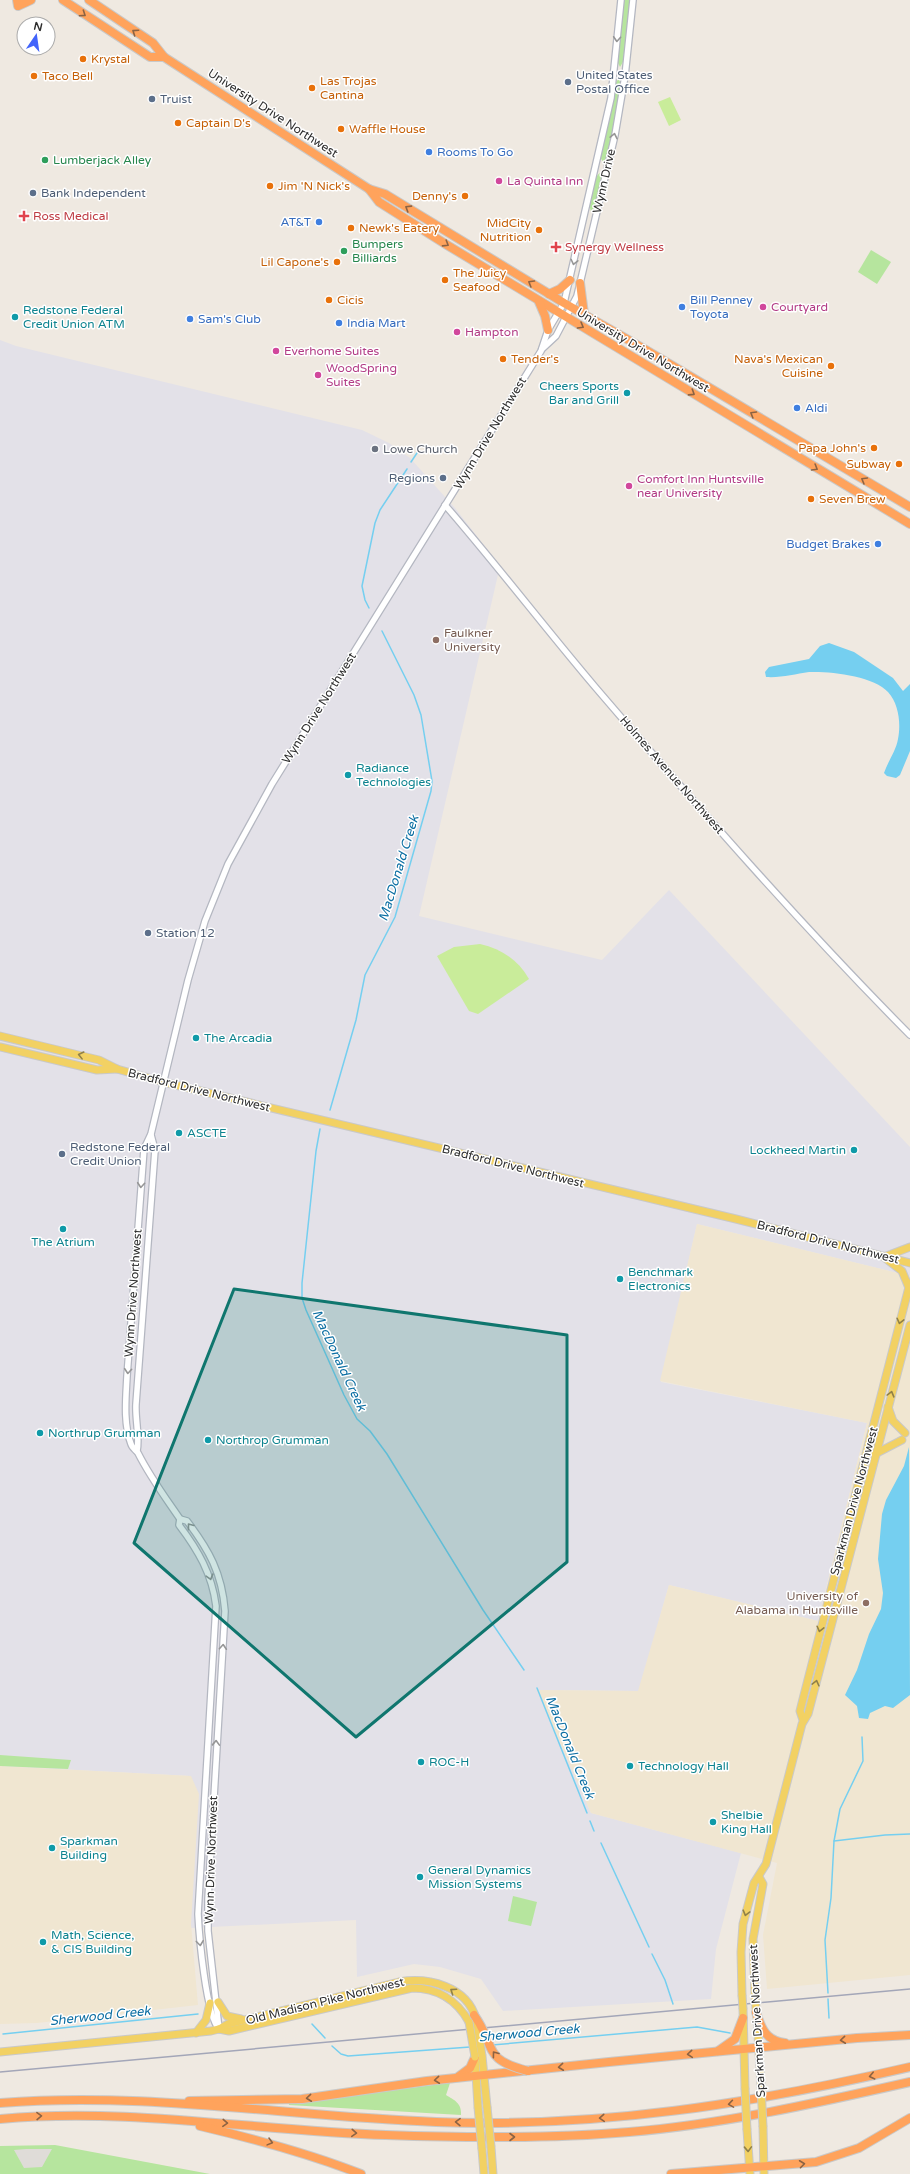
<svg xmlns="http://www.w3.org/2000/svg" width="910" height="2174" font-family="'Varela Round',sans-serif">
  <rect width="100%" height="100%" fill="#efe9e1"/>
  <polygon fill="#e3e1e8" points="0,340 16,346 362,430 389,443 410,458 455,508 500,566 419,916 602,960 669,890 910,1147 910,1276 697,1224 661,1382 867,1423 818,1621 669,1585 639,1691 537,1690 591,1813 741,1853 716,1949 711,1999 503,2011 481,1979 440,1967 414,1964 357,1977 356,1920 191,1928 191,1776 0,1766"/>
  <g fill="#f0e6d1">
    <polygon points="697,1224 910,1276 910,1975 767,1989 763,1935 777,1863 591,1813 537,1690 638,1691 669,1585 818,1621 867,1423 660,1381"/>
    <polygon points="0,1766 191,1776 199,1794 191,1924 198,2005 37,2023 0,2024"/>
  </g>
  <g fill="#b6e59e">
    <polygon points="624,0 630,0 623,62 620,67 617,61"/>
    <path d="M619,78C625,97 611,137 606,158L603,162L600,157L615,84Z"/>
    <path d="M600,173L601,178L595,207L591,211C587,205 594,175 600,173Z"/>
    <polygon points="871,250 891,262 877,284 858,272"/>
    <polygon points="0,1755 71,1760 68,1769 0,1766"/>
    <polygon points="513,1896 537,1902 531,1926 508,1921"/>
    <path d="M448,2083H450L446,2095C454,2100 462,2103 461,2115L289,2105V2104Z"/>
    <polygon points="55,2145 210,2174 0,2174 0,2146"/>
  </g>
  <g fill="#c9ec9a">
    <polygon points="670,97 681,120 669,126 658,102"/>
    <path d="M480,944C502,949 518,960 529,979L478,1014L469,1011L437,956L454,947Z"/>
  </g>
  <polygon fill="#dfdcd8" points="26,2149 52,2149 42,2167 24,2168 14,2150"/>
  <g fill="#75cff0">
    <path d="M829,643L854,652L893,678L903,691L910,684V751L900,775L896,778L887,776L884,773C888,761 896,751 898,739C901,724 899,704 888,692C874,676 830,671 809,672C795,674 781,678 766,677L765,672L769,667L809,659L820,646Z"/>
    <polygon points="909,1447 910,1695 893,1708 885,1706 870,1713 868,1719 859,1718 857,1706 845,1695 857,1670 869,1634 881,1609 883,1593 878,1559 882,1514 886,1500 904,1466"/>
  </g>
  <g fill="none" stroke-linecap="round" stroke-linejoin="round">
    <g stroke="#75cff0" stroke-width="1.5">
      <polyline points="411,462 419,450"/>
      <polyline points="369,608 365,600 362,586 375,523 380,510 407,469"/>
      <polyline points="330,1110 356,1020 365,975 395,917 431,791 432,781 421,715 414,695 382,631"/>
      <polyline points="320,1129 316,1151 302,1283 302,1298 306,1310 344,1395 357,1419 370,1431 387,1454 483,1610 524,1670"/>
      <polyline points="537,1688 587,1813"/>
      <polyline points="590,1821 594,1831"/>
      <polyline points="834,1841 885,1835 910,1834"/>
      <polyline points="601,1843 649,1947"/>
      <polyline points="652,1954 665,1980 673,2004"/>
      <polyline points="828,1993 825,1940 831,1898 834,1841 840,1809 863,1761 862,1737"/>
      <polyline points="828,1999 829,2018"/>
      <polyline points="312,2024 325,2038"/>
      <polyline points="3,2034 198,2014"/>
      <polyline points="492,2045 697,2027 730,2033"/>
      <polyline points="332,2046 341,2054 348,2056 470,2047"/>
    </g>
    <g stroke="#b4b7c1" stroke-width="8">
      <g id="minor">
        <polyline points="542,349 556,336 577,296 615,135 625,76 633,0"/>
        <path d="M445,505C497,565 545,628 596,688C698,807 800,924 910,1035"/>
        <path d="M137,1451C140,1437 135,1419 136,1404L155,1150L151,1135"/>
        <path d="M180,1519L179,1525C198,1550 212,1574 216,1606L198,1914C199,1934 206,2016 219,2029"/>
        <path d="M219,2029L208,1931V1899L225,1611C222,1573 209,1550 187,1521L180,1519C165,1497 150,1477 138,1453C136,1450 132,1448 131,1444C123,1423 126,1397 127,1376L144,1149L151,1134L188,980L205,921L228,864L272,784L541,351L548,330L564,303L611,98L621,0"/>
      </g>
    </g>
    <g stroke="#c9c9c9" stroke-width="9">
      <g id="major">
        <polyline points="0,1036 99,1060 117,1069 163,1082 736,1219 910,1263"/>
        <polyline points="0,1047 97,1070 117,1069"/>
        <polyline points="884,1257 910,1247"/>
        <polyline points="885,1258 902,1271 909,1288"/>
        <polyline points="888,1407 893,1421 905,1433"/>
        <polyline points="875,1454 902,1440"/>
        <polyline points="803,1720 800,1711 804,1695 910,1283"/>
        <polyline points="742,1995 741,1952 743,1924 754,1883 766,1864 802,1724 808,1714 910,1325"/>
        <polyline points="755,1996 753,1939 763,1884 759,1877"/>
        <polyline points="218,2002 227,2016 241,2019"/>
        <polyline points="743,2009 745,2088"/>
        <polyline points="757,2017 761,2085"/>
        <path d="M219,2029L229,2031L412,1988C437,1988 457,2000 469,2022"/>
        <polyline points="196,2033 206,2020 210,2003"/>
        <path d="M0,2052L211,2031L219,2029L228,2024L399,1982C428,1977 467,1986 476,2019"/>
        <polyline points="482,2056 487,2107"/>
        <polyline points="475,2057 478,2107"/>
        <polyline points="763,2127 764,2174"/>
        <polyline points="747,2130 750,2174"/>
        <polyline points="491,2147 493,2174"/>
        <polyline points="482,2149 484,2174"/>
      </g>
    </g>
    <g stroke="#c9c9c9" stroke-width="10">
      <g id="highway">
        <polyline points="17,0 18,6 31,0"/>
        <polyline points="63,0 150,57 164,57"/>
        <polyline points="89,0 153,43 164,57 369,189 385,194 564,303 646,350 910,507"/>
        <polyline points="369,189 379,202 447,245 910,524"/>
        <polyline points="580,283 584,314"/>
        <polyline points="549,294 560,289 570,280"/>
        <polyline points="539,302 545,316 548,330"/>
        <path d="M756,2012C761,2028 766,2041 785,2043"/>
        <polyline points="718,2051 735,2039 743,2018"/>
        <polyline points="458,2077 470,2068 475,2057"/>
        <polyline points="189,2101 302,2099 427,2081 609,2062 857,2038 910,2035"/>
        <path d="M0,2103C145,2091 291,2117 436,2122C600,2128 751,2104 910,2067"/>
        <path d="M0,2119C129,2107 257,2131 386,2135C467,2138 548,2139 629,2132C724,2124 817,2103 910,2082"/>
        <path d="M200,2126C255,2139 308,2153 361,2174"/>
        <polyline points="671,2174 816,2162 859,2148 910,2118"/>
      </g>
    </g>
    <use href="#minor" stroke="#fff" stroke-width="5.5"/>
    <use href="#major" stroke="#f2d163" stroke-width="7"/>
    <use href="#highway" stroke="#ffa35c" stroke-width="8"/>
    <polyline stroke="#a3a6b8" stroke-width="1.5" points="0,2072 910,1989"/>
    <g stroke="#c9c9c9" stroke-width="9" stroke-linecap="butt">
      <g id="major-bridge">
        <polyline points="742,1995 743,2009"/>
        <polyline points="755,1996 756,2009"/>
        <polyline points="469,2022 475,2057"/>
        <polyline points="477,2022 482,2056"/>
        <polyline points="761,2085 763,2127"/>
        <polyline points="745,2088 747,2130"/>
        <polyline points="478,2107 482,2149"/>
        <polyline points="487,2107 491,2147"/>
      </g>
    </g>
    <g stroke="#c9c9c9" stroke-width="10" stroke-linecap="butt">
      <path id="highway-bridge" d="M474,2015C497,2047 481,2059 528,2071"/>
    </g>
    <use href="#major-bridge" stroke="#f2d163" stroke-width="7"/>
    <use href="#highway-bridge" stroke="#ffa35c" stroke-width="8"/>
  </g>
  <defs><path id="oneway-chevron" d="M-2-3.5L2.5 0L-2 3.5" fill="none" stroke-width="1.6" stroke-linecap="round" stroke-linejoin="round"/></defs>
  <g stroke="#8c6343">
    <use href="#oneway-chevron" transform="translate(83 14) rotate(34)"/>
    <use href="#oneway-chevron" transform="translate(135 32) rotate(-146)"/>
    <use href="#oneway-chevron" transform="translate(408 208) rotate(-148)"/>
    <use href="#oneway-chevron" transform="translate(446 244) rotate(32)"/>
    <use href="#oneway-chevron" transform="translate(531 283) rotate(-149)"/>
    <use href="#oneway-chevron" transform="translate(581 326) rotate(30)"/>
    <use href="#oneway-chevron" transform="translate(692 393) rotate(33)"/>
    <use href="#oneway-chevron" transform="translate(753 414) rotate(-149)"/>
    <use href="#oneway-chevron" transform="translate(815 468) rotate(31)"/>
    <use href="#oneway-chevron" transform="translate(864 480) rotate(-150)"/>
    <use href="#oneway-chevron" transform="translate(843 2040) rotate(174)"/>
    <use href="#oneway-chevron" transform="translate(495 2054) rotate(-127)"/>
    <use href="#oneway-chevron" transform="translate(690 2054) rotate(175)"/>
    <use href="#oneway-chevron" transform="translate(561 2067) rotate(174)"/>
    <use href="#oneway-chevron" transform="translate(872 2076) rotate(167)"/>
    <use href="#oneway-chevron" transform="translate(437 2080) rotate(174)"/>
    <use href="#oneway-chevron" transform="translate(309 2098) rotate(174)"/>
    <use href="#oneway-chevron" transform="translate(731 2104) rotate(171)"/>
    <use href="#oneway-chevron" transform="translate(39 2116) rotate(-1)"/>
    <use href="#oneway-chevron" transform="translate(602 2118) rotate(176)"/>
    <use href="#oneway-chevron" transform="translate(458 2122) rotate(-179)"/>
    <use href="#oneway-chevron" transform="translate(225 2123) rotate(3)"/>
    <use href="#oneway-chevron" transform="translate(354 2133) rotate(4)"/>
    <use href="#oneway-chevron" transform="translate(512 2137)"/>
    <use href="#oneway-chevron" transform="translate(270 2142) rotate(15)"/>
    <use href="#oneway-chevron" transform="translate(802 2164) rotate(-7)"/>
  </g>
  <g stroke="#969696">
    <use href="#oneway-chevron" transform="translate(617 39) rotate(94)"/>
    <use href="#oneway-chevron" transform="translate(614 136) rotate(-78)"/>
    <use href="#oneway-chevron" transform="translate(574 262) rotate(103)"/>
    <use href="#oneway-chevron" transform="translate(141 1185) rotate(95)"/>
    <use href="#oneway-chevron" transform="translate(128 1371) rotate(95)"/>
    <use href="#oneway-chevron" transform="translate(190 1526) rotate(-128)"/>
    <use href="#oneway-chevron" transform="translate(210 1577) rotate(74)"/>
    <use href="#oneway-chevron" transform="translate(223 1647) rotate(-86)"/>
    <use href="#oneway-chevron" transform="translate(216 1743) rotate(-88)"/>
    <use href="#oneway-chevron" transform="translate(200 1943) rotate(83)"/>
  </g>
  <g stroke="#908048">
    <use href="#oneway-chevron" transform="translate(81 1055) rotate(-166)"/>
    <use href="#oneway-chevron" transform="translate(900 1321) rotate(104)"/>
    <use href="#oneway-chevron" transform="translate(891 1394) rotate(-75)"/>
    <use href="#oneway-chevron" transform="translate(820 1629) rotate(104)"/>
    <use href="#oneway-chevron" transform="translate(816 1683) rotate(-76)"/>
    <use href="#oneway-chevron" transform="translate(746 1913) rotate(105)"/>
    <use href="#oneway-chevron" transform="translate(453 1991) rotate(-146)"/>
    <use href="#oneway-chevron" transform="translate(748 2149) rotate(88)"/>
  </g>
  <path fill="#0f766e" fill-opacity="0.2" stroke="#0f766e" stroke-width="3" stroke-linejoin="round" d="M234,1289L567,1335V1562L356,1737L134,1543Z"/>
  <g fill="#e8710a" stroke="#fff" stroke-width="1.5">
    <circle cx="83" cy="59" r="4"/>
    <circle cx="34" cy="76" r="4"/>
    <circle cx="312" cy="88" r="4"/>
    <circle cx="178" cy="123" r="4"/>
    <circle cx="341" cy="129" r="4"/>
    <circle cx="270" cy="186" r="4"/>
    <circle cx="465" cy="196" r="4"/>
    <circle cx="351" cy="228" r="4"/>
    <circle cx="539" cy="230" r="4"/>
    <circle cx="337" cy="262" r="4"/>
    <circle cx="445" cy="280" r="4"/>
    <circle cx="329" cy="300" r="4"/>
    <circle cx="503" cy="359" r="4"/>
    <circle cx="831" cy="366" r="4"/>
    <circle cx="874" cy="448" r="4"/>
    <circle cx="899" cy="464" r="4"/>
    <circle cx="811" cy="499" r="4"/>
  </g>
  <g fill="#5c6f8a" stroke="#fff" stroke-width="1.5">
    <circle cx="568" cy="82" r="4"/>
    <circle cx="152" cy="99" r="4"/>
    <circle cx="33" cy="193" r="4"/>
    <circle cx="443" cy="478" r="4"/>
    <circle cx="148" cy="933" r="4"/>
    <circle cx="62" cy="1154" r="4"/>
  </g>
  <g fill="#3f7fe0" stroke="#fff" stroke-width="1.5">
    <circle cx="429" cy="152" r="4"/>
    <circle cx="319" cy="222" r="4"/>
    <circle cx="682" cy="307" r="4"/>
    <circle cx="190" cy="319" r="4"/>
    <circle cx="339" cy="323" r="4"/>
    <circle cx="797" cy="408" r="4"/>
    <circle cx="878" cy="544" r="4"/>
  </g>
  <g fill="#2e9e5b" stroke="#fff" stroke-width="1.5">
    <circle cx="45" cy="160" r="4"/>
    <circle cx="344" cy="251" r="4"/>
  </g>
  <g fill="#d1479c" stroke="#fff" stroke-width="1.5">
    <circle cx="499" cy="181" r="4"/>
    <circle cx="763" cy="307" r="4"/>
    <circle cx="457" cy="332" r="4"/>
    <circle cx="276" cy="351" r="4"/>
    <circle cx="318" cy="375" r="4"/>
    <circle cx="629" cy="486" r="4"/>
  </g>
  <g fill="#e0444e" stroke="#fff" stroke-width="1.5">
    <path d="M22 210h4v4h4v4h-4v4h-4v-4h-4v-4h4z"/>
    <path d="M554 241h4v4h4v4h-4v4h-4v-4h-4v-4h4z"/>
  </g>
  <g fill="#0f9aa8" stroke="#fff" stroke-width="1.5">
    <circle cx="15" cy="317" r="4"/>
    <circle cx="627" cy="393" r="4"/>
    <circle cx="348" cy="775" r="4"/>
    <circle cx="196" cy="1038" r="4"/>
    <circle cx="179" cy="1133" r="4"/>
    <circle cx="854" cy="1150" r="4"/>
    <circle cx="63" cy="1229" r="4"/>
    <circle cx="620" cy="1279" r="4"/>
    <circle cx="40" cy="1433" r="4"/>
    <circle cx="208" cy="1440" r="4"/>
    <circle cx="421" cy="1762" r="4"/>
    <circle cx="630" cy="1766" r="4"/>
    <circle cx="713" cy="1822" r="4"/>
    <circle cx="52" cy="1848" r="4"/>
    <circle cx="420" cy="1877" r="4"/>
    <circle cx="43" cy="1942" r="4"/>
  </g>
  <circle fill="#6b7280" stroke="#fff" stroke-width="1.5" cx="375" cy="449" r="4"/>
  <g fill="#8d6e63" stroke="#fff" stroke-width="1.5">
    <circle cx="436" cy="640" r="4"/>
    <circle cx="866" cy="1603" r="4"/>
  </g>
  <g text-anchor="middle" stroke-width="3" stroke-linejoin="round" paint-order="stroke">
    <g font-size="12" fill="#c56008" stroke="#fff" text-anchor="start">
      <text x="91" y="63">Krystal</text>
      <text x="42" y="80">Taco Bell</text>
      <text x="320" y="85">Las Trojas<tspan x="320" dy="14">Cantina</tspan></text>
      <text x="186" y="127">Captain D's</text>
      <text x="349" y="133">Waffle House</text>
      <text x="278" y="190">Jim 'N Nick's</text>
      <text x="457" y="200" text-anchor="end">Denny's</text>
      <text x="531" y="227" text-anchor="end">MidCity<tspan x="531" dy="14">Nutrition</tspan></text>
      <text x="359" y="232">Newk's Eatery</text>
      <text x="329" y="266" text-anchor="end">Lil Capone's</text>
      <text x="453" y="277">The Juicy<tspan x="453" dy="14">Seafood</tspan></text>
      <text x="337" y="304">Cicis</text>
      <text x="511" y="363">Tender's</text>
      <text x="823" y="363" text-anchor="end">Nava's Mexican<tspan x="823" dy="14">Cuisine</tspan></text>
      <text x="866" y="452" text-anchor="end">Papa John's</text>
      <text x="891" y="468" text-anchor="end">Subway</text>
      <text x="819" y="503">Seven Brew</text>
    </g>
    <g font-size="12" fill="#4e5e75" stroke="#fff" text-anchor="start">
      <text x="576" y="79">United States<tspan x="576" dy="14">Postal Office</tspan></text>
      <text x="160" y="103">Truist</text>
      <text x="41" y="197">Bank Independent</text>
      <text x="435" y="482" text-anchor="end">Regions</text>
      <text x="156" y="937">Station 12</text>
      <text x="70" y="1151">Redstone Federal<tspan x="70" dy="14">Credit Union</tspan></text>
    </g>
    <g font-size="12" fill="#2e2e2e" stroke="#fff">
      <text transform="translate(273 113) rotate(33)" y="4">University Drive Northwest</text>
      <text transform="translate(604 181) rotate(-77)" y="4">Wynn Drive</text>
      <text transform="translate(643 350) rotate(31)" y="4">University Drive Northwest</text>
      <text transform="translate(490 433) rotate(-59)" y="4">Wynn Drive Northwest</text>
      <text transform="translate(319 708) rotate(-58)" y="4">Wynn Drive Northwest</text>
      <text transform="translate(672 775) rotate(49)" y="4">Holmes Avenue Northwest</text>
      <text transform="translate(199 1090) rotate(14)" y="4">Bradford Drive Northwest</text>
      <text transform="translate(513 1166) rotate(14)" y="4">Bradford Drive Northwest</text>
      <text transform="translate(828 1242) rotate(14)" y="4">Bradford Drive Northwest</text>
      <text transform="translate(133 1293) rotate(-86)" y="4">Wynn Drive Northwest</text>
      <text transform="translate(854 1501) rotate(-75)" y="4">Sparkman Drive Northwest</text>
      <text transform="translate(211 1860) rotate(-88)" y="4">Wynn Drive Northwest</text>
      <text transform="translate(325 2001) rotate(-14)" y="4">Old Madison Pike Northwest</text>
      <text transform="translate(757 2021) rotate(-93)" y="4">Sparkman Drive Northwest</text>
    </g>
    <g font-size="12" fill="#366cbe" stroke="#fff" text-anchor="start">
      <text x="437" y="156">Rooms To Go</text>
      <text x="311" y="226" text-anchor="end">AT&amp;T</text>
      <text x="690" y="304">Bill Penney<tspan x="690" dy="14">Toyota</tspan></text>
      <text x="198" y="323">Sam's Club</text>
      <text x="347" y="327">India Mart</text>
      <text x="805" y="412">Aldi</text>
      <text x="870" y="548" text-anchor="end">Budget Brakes</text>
    </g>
    <g font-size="12" fill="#27864d" stroke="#fff" text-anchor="start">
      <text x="53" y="164">Lumberjack Alley</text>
      <text x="352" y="248">Bumpers<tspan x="352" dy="14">Billiards</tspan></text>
    </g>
    <g font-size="12" fill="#b23c85" stroke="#fff" text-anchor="start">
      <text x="507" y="185">La Quinta Inn</text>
      <text x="771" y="311">Courtyard</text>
      <text x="465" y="336">Hampton</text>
      <text x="284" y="355">Everhome Suites</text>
      <text x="326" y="372">WoodSpring<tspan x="326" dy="14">Suites</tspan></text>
      <text x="637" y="483">Comfort Inn Huntsville<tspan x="637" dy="14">near University</tspan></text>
    </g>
    <g font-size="12" fill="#be3a42" stroke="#fff" text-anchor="start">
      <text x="33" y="220">Ross Medical</text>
      <text x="565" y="251">Synergy Wellness</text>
    </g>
    <g font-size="12" fill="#0d838f" stroke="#fff" text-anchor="start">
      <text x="23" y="314">Redstone Federal<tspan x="23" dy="14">Credit Union ATM</tspan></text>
      <text x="619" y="390" text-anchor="end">Cheers Sports<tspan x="619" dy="14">Bar and Grill</tspan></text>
      <text x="356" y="772">Radiance<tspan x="356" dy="14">Technologies</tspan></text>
      <text x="204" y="1042">The Arcadia</text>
      <text x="187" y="1137">ASCTE</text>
      <text x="846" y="1154" text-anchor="end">Lockheed Martin</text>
      <text x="63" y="1246" text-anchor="middle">The Atrium</text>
      <text x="628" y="1276">Benchmark<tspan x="628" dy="14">Electronics</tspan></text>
      <text x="48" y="1437">Northrup Grumman</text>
      <text x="216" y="1444">Northrop Grumman</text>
      <text x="429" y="1766">ROC-H</text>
      <text x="638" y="1770">Technology Hall</text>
      <text x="721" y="1819">Shelbie<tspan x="721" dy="14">King Hall</tspan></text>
      <text x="60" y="1845">Sparkman<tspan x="60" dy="14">Building</tspan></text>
      <text x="428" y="1874">General Dynamics<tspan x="428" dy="14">Mission Systems</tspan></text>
      <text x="51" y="1939">Math, Science,<tspan x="51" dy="14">&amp; CIS Building</tspan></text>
    </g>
    <g font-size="12" fill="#5b616d" stroke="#fff" text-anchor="start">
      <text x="383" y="453">Lowe Church</text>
    </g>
    <g font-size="12" fill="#785e54" stroke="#fff" text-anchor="start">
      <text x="444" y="637">Faulkner<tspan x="444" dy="14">University</tspan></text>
      <text x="858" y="1600" text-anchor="end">University of<tspan x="858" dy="14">Alabama in Huntsville</tspan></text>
    </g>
    <g font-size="13" font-style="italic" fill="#0d6fa3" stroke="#fff">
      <text transform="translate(398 868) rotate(-73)" y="5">MacDonald Creek</text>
      <text transform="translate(340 1360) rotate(65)" y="5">MacDonald Creek</text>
      <text transform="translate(571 1747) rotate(68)" y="5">MacDonald Creek</text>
      <text transform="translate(100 2015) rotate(-6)" y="5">Sherwood Creek</text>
      <text transform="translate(529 2032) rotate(-5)" y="5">Sherwood Creek</text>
    </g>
  </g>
  <g transform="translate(36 36) rotate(13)"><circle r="19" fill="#ffffff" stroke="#ababab"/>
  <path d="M0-3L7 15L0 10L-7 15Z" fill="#4264fb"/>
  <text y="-6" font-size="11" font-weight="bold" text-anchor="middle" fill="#2e2e2e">N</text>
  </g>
</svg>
